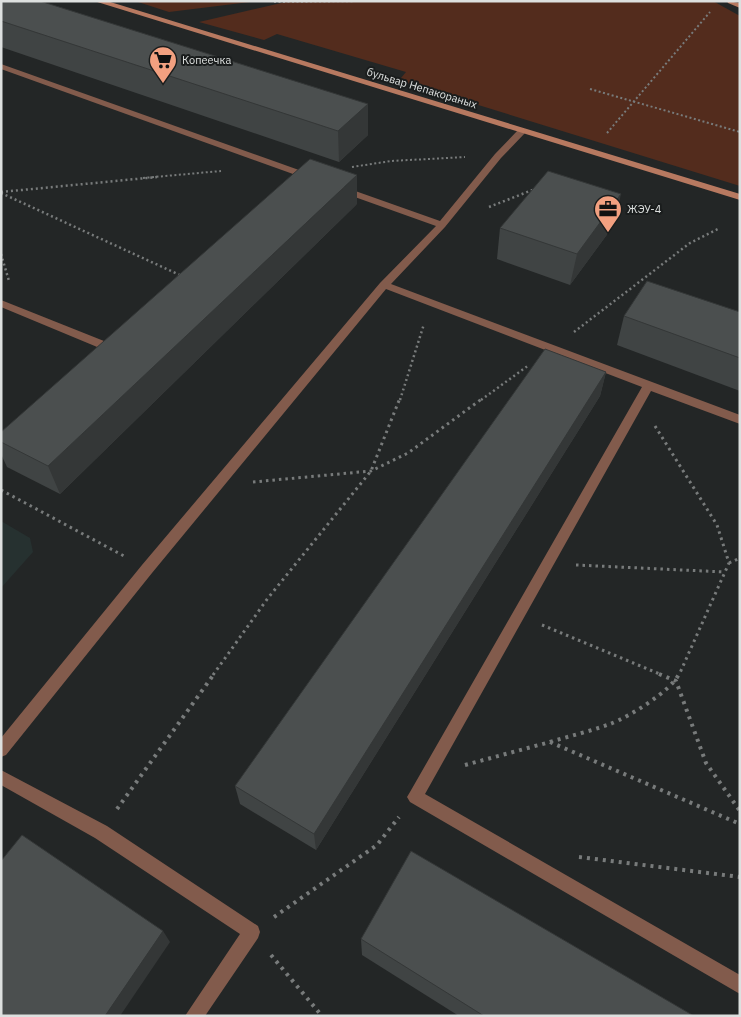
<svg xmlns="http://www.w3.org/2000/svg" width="741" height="1017" font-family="'IBM Plex Sans',sans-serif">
  <rect width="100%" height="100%" fill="#232626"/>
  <polygon fill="#263130" points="1,521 30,538 33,552 1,588"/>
  <g fill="#532c1d">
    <polygon points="135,1 258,1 169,12"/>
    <polygon points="290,1 713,1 740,16 740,186 407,83 401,78 406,72 277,34 264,40 199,22"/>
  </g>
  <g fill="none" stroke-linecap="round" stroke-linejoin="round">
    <g stroke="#787b7b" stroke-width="2" stroke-dasharray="2 2.5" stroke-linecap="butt">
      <polyline points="274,2 364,1"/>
      <polyline points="590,89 740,132"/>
      <polyline points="607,133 710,12"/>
      <polyline points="352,167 391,161 465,157"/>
      <polyline points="143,178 221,171"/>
    </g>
    <g stroke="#787b7b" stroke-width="2.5" stroke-dasharray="2 3" stroke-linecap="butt">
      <polyline points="1,192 157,177"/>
      <polyline points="1,193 182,276"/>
      <polyline points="489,207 535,189"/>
      <polyline points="1,254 9,281"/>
      <polyline points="574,332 690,243 720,228"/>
      <polyline points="400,400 424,324"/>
      <polyline points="481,400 529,365"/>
    </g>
    <g stroke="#787b7b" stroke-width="3" stroke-dasharray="2.5 4" stroke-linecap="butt">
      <polyline points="655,426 717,525 729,563 679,675"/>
      <polyline points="253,482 371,471 408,453 483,398"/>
      <polyline points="1,490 124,556"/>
      <polyline points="729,563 740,558"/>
      <polyline points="576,565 725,572"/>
      <polyline points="542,625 662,675"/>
      <polyline points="213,675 268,598 371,471 400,398"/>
    </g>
    <g stroke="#787b7b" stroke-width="4" stroke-dasharray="3 5" stroke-linecap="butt">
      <polyline points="659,674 676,681 706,763 740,811"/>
      <path d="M550,742C570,736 591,731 610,724C629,717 671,691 679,674"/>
      <polyline points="465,765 550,742 740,824"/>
      <polyline points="117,809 214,674"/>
      <polyline points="579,857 740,877"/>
      <polyline points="274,917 377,845 399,817"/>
      <polyline points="271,955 322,1016"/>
    </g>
    <g fill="#825b4c" fill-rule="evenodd">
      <polygon points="1,64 313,175 315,177 310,180 307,179 1,69"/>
      <polygon points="522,128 526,131 525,133 501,158 445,227 391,284 740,415 740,424 651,391 425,794 740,975 740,994 410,802 407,797 410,792 642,387 386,289 152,573 6,755 1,757 1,738 142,565 380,283 436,226 338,191 338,187 344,187 440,221 495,154 519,129"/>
      <polygon points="1,300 114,345 115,348 109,356 101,356 100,353 102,349 1,307"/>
      <polygon points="1,770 107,826 258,926 260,932 258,938 205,1016 185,1016 240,934 95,838 1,785"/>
    </g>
    <g fill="#b77960" fill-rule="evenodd">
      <polygon points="94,1 107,1 740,194 740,200"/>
      <polygon points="727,1 740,3 740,8 728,3"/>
    </g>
  </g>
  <g fill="#404444">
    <polygon points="1,1 368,135 339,162 1,47"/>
    <polygon points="357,204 60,494 7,467 1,454 1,432"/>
    <polygon points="614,225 570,285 497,259 500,228"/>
    <polygon points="740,312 740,391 617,345 624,316"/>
    <polygon points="606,372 600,396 316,850 240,804 235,786"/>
    <polygon points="361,939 694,1016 459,1016 362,955"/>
  </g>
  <g fill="#343737">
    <polygon points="368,104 368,135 339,162 338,131"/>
    <polygon points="357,175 357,204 60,494 48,466"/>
    <polygon points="621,194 614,225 570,285 577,254"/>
    <polygon points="606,372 600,396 316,850 314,834"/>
    <polygon points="163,931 170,942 120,1016 105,1016"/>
  </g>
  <g fill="#4b4f4f" stroke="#343737">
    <polygon points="1,1 40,1 368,104 338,131 1,21"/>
    <polygon points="310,159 357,175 48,466 1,442 1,432"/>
    <polygon points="548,171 621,194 577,254 500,228"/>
    <polygon points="647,281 740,312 740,358 624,316"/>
    <polygon points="545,349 606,372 314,834 235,786"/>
    <polygon points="22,835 163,931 105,1016 1,1016 1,861"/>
    <polygon points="411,851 694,1016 484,1016 361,939"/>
  </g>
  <defs>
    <g id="supermarket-pin" transform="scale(1.4375)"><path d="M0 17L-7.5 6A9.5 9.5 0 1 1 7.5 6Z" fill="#f2a080" stroke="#1a1d1d"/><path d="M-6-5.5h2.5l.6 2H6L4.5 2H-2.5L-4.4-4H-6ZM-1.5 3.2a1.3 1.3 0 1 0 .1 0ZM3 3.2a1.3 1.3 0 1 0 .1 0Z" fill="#111"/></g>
    <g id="office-pin" transform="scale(1.4375)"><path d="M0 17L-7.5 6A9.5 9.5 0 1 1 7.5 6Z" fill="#f2a080" stroke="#1a1d1d"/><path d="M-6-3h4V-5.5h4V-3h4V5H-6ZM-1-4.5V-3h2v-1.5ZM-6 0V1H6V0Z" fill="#111"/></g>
  </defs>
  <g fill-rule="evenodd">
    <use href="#supermarket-pin" x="163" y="60"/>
    <use href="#office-pin" x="608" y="209"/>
  </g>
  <g text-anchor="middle" stroke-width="4" stroke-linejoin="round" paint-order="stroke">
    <g font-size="11" fill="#dde0df" stroke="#1a1d1d" text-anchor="start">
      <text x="182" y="64">Копеечка</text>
      <text x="627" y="213">ЖЭУ-4</text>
    </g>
    <g font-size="11" fill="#dde0df" stroke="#1a1d1d">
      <text transform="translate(422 88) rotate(17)" y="4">бульвар Непакораных</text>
    </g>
  </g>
  <rect width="741" height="1017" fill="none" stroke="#dde0df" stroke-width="5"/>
</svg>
